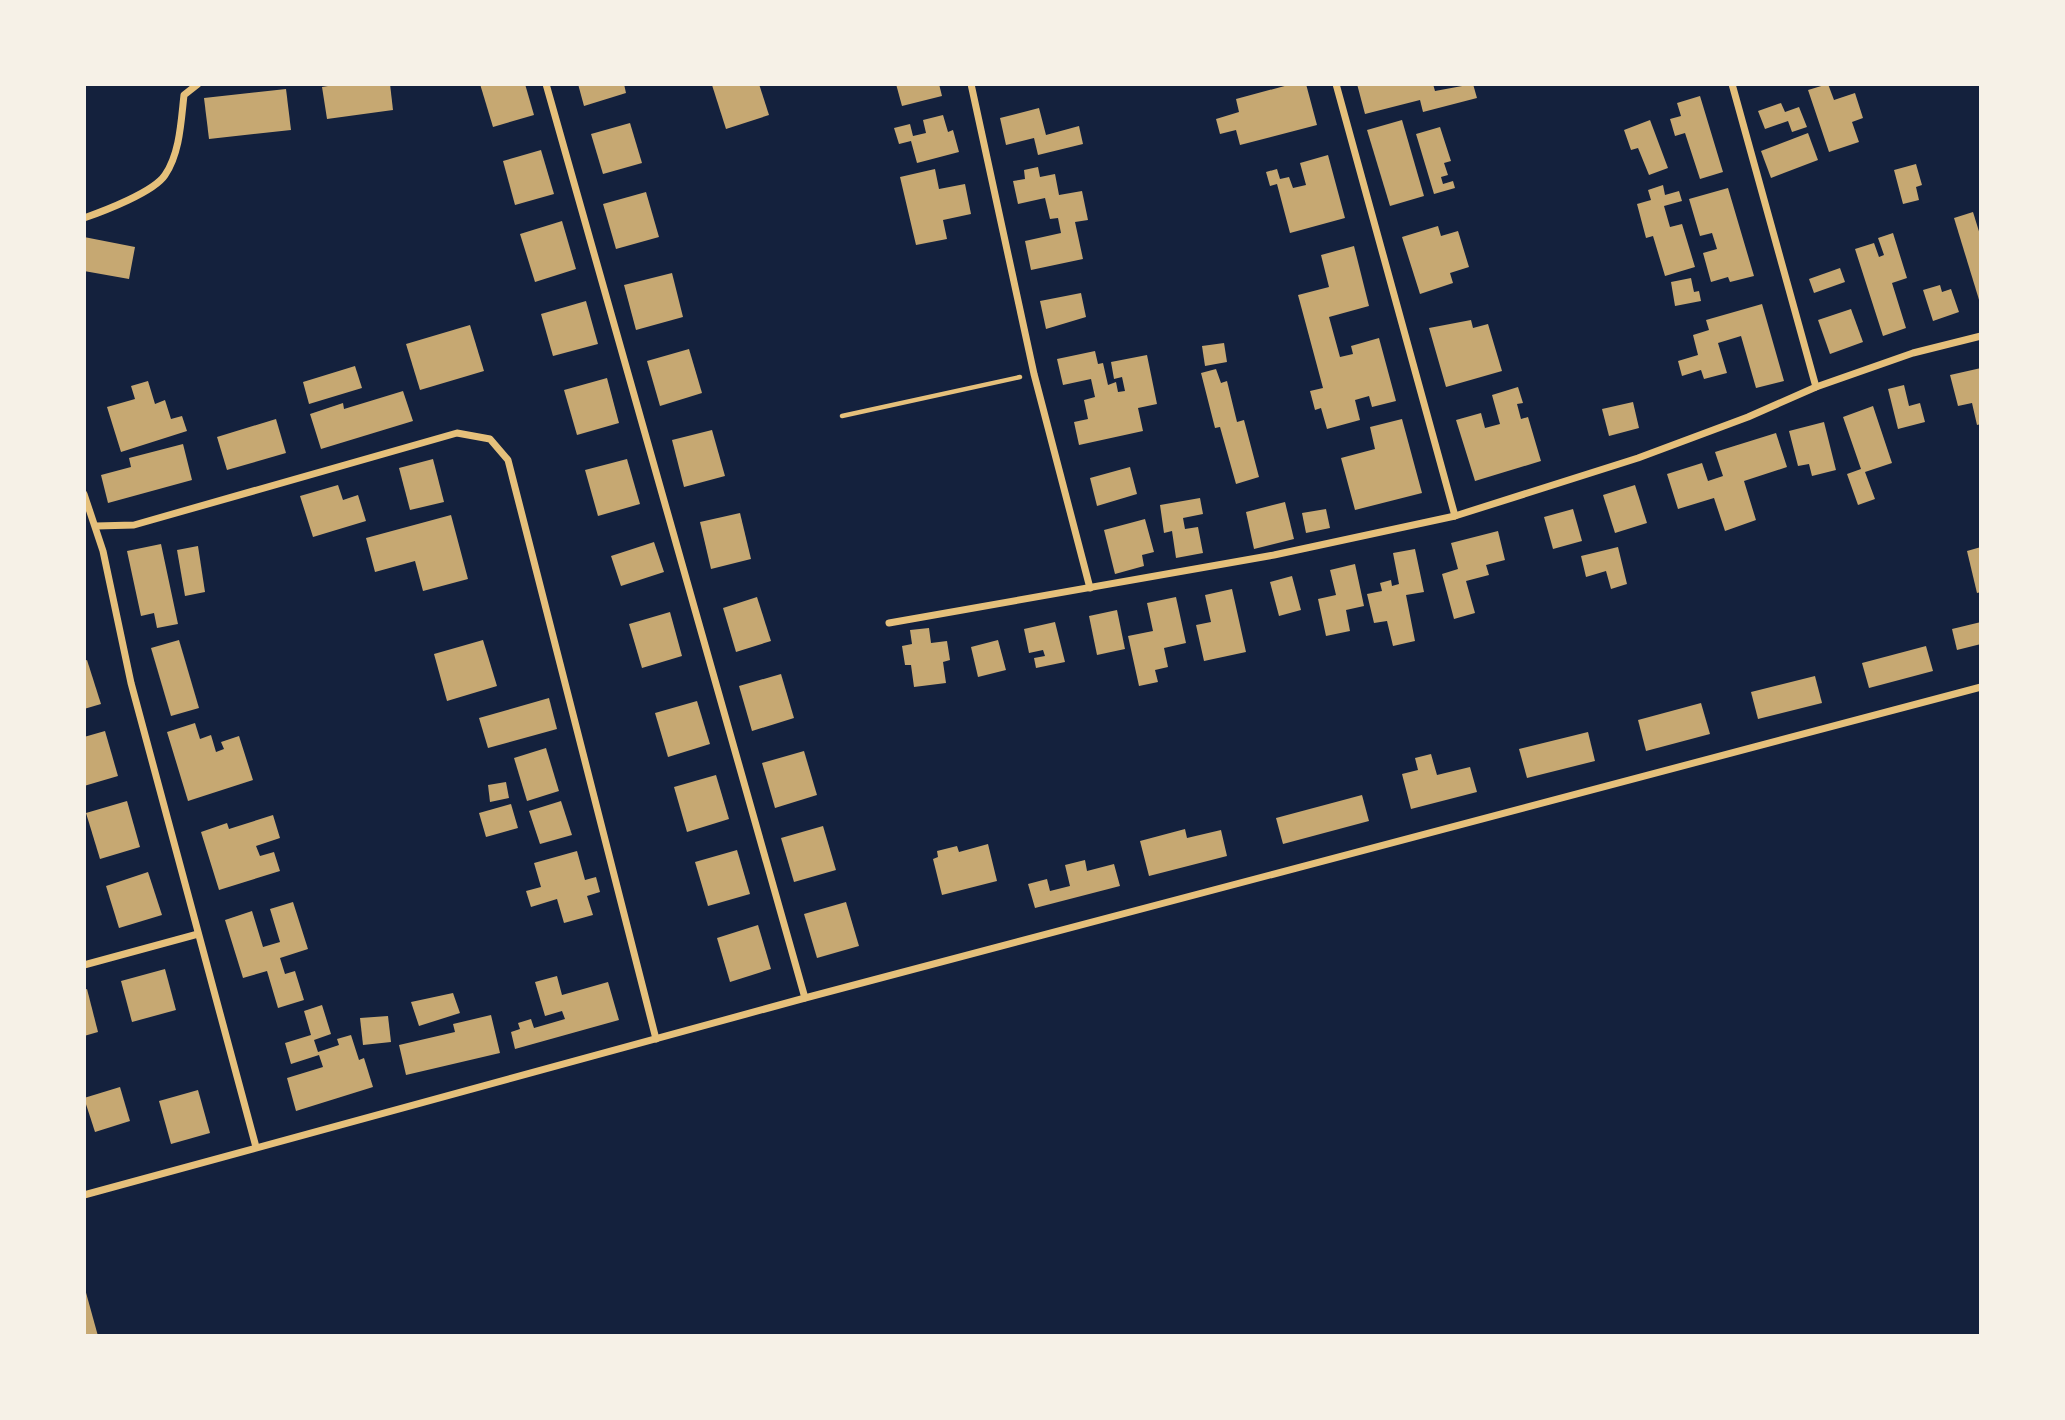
<svg xmlns="http://www.w3.org/2000/svg" width="2065" height="1420" font-family="Karla,sans-serif">
  <rect width="100%" height="100%" fill="#14213d"/>
  <g fill="#c6a872">
    <polygon points="340,84 390,84 393,110 327,119 322,87"/>
    <polygon points="480,84 525,84 534,115 493,127"/>
    <polygon points="578,84 624,84 626,93 584,106"/>
    <polygon points="759,84 769,115 726,129 712,85"/>
    <polygon points="896,84 939,84 942,96 902,106"/>
    <polygon points="1292,84 1306,84 1317,125 1240,145 1236,130 1220,134 1216,119 1239,112 1236,99"/>
    <polygon points="1357,84 1433,84 1435,91 1473,84 1477,98 1423,112 1420,100 1365,114"/>
    <polygon points="1828,84 1834,100 1855,93 1863,118 1852,122 1859,142 1829,152 1808,90"/>
    <polygon points="286,89 291,130 209,139 204,98"/>
    <polygon points="1700,96 1723,172 1700,179 1685,133 1675,136 1670,119 1681,116 1677,103"/>
    <polygon points="1781,103 1785,112 1799,107 1807,127 1792,132 1788,121 1765,129 1758,111"/>
    <polygon points="1039,108 1046,135 1079,126 1083,144 1038,155 1034,138 1006,145 1000,118"/>
    <polygon points="943,115 948,132 953,130 959,152 917,163 911,141 899,144 894,128 910,124 913,136 926,133 923,120"/>
    <polygon points="1402,120 1424,196 1390,206 1367,130"/>
    <polygon points="1650,120 1668,168 1649,175 1638,148 1631,150 1624,130"/>
    <polygon points="630,123 642,163 603,174 591,134"/>
    <polygon points="1440,127 1451,161 1444,163 1448,175 1441,177 1443,184 1453,181 1455,188 1434,194 1416,134"/>
    <polygon points="1808,133 1818,160 1771,178 1761,151"/>
    <polygon points="541,150 554,194 515,205 503,161"/>
    <polygon points="1328,155 1345,218 1290,233 1277,184 1270,186 1266,172 1277,169 1280,179 1289,177 1293,188 1306,185 1300,163"/>
    <polygon points="1916,164 1922,185 1916,187 1919,200 1903,204 1894,170"/>
    <polygon points="1038,167 1040,177 1055,174 1059,195 1082,191 1088,220 1075,222 1083,259 1031,270 1025,241 1061,233 1058,218 1050,219 1045,198 1018,204 1013,181 1025,179 1024,170"/>
    <polygon points="935,169 939,189 965,184 971,214 943,220 947,239 916,245 900,177"/>
    <polygon points="1663,185 1665,195 1679,191 1682,201 1664,206 1670,227 1682,224 1695,267 1665,276 1653,236 1646,238 1637,204 1651,200 1648,190"/>
    <polygon points="1728,188 1754,276 1730,282 1728,277 1711,282 1703,253 1717,249 1712,233 1700,236 1689,199"/>
    <polygon points="646,192 659,237 616,249 603,204"/>
    <polygon points="1973,212 1981,238 1980,303 1954,218"/>
    <polygon points="562,221 576,269 535,282 520,234"/>
    <polygon points="1438,226 1441,236 1458,231 1469,267 1450,273 1453,283 1420,294 1402,237"/>
    <polygon points="1893,233 1907,278 1892,283 1906,328 1883,336 1855,249 1874,243 1879,257 1884,255 1878,238"/>
    <polygon points="84,237 135,247 129,279 84,271"/>
    <polygon points="1354,246 1369,306 1329,317 1340,357 1353,354 1351,346 1379,338 1396,401 1372,407 1369,396 1355,400 1360,420 1327,429 1321,408 1315,410 1310,391 1323,388 1298,295 1329,287 1321,255"/>
    <polygon points="1840,268 1845,282 1814,293 1809,279"/>
    <polygon points="672,273 683,317 636,330 624,285"/>
    <polygon points="1691,278 1694,292 1699,291 1701,301 1675,306 1671,282"/>
    <polygon points="1940,285 1942,292 1951,289 1959,312 1933,321 1923,290"/>
    <polygon points="1081,293 1086,317 1046,329 1040,301"/>
    <polygon points="586,301 598,344 553,356 541,314"/>
    <polygon points="1762,304 1784,381 1756,388 1741,336 1718,343 1727,373 1704,379 1701,370 1682,376 1678,361 1698,355 1693,335 1709,330 1706,320"/>
    <polygon points="1851,309 1863,342 1830,354 1818,320"/>
    <polygon points="1471,320 1473,328 1488,324 1502,371 1446,387 1429,328"/>
    <polygon points="470,325 484,371 420,390 406,344"/>
    <polygon points="1224,343 1227,362 1205,366 1202,346"/>
    <polygon points="689,349 702,393 660,406 647,361"/>
    <polygon points="1095,351 1098,364 1103,363 1108,385 1116,382 1118,392 1125,391 1122,377 1114,379 1111,362 1147,355 1157,404 1138,408 1143,431 1079,445 1074,422 1088,419 1084,400 1095,397 1091,379 1063,385 1057,359"/>
    <polygon points="355,366 362,388 309,404 303,382"/>
    <polygon points="1981,368 1981,424 1977,425 1972,403 1958,406 1950,375"/>
    <polygon points="1216,369 1221,383 1227,381 1237,422 1244,420 1259,477 1236,484 1220,427 1215,428 1201,373"/>
    <polygon points="607,378 619,423 577,435 564,390"/>
    <polygon points="148,381 155,404 165,400 171,419 182,416 187,431 121,452 107,407 135,399 131,386"/>
    <polygon points="1904,385 1909,406 1920,403 1925,422 1898,429 1888,389"/>
    <polygon points="1518,387 1523,403 1517,404 1521,419 1528,417 1541,461 1475,481 1456,420 1481,413 1485,428 1500,424 1492,395"/>
    <polygon points="403,391 413,421 321,449 310,414 343,403 344,409"/>
    <polygon points="1633,402 1639,428 1609,436 1602,409"/>
    <polygon points="1873,406 1892,463 1865,472 1875,499 1858,505 1847,474 1861,469 1843,417"/>
    <polygon points="276,419 286,453 227,470 217,437"/>
    <polygon points="1402,419 1422,493 1355,510 1341,458 1375,449 1370,427"/>
    <polygon points="1824,422 1836,470 1812,476 1809,464 1798,466 1789,431"/>
    <polygon points="712,430 725,476 684,487 672,440"/>
    <polygon points="1776,433 1787,467 1744,481 1756,520 1725,531 1714,498 1678,509 1667,474 1702,463 1708,481 1723,476 1715,452"/>
    <polygon points="183,444 192,480 108,503 101,475 131,467 129,458"/>
    <polygon points="433,459 444,502 410,510 399,468"/>
    <polygon points="627,459 640,504 598,516 585,470"/>
    <polygon points="1130,467 1137,494 1097,506 1090,478"/>
    <polygon points="338,485 343,500 358,495 366,521 313,537 300,496"/>
    <polygon points="1635,485 1647,523 1615,533 1603,495"/>
    <polygon points="1200,498 1203,514 1183,518 1185,529 1198,527 1203,553 1176,558 1172,531 1164,533 1160,505"/>
    <polygon points="1285,502 1294,539 1254,549 1246,512"/>
    <polygon points="1326,509 1330,528 1306,533 1302,513"/>
    <polygon points="1573,509 1582,541 1553,549 1544,517"/>
    <polygon points="740,513 751,559 711,569 700,522"/>
    <polygon points="451,515 468,579 423,591 415,561 375,572 366,538"/>
    <polygon points="1145,519 1154,552 1142,555 1144,566 1115,574 1104,530"/>
    <polygon points="1498,531 1505,560 1486,565 1489,575 1466,581 1475,613 1454,619 1442,574 1458,569 1451,543"/>
    <polygon points="654,542 664,572 621,586 611,556"/>
    <polygon points="161,544 178,624 157,628 154,613 141,616 127,551"/>
    <polygon points="198,546 205,592 185,596 177,550"/>
    <polygon points="1618,547 1627,584 1611,589 1606,571 1586,577 1581,556"/>
    <polygon points="1981,547 1981,592 1977,593 1967,551"/>
    <polygon points="1415,549 1424,592 1406,595 1415,641 1393,646 1387,621 1374,623 1367,594 1382,591 1380,583 1391,580 1392,586 1399,584 1393,553"/>
    <polygon points="1355,564 1364,606 1346,610 1350,631 1326,636 1318,599 1336,595 1330,570"/>
    <polygon points="1292,576 1301,610 1279,616 1270,582"/>
    <polygon points="1232,589 1246,652 1204,661 1196,625 1211,622 1205,595"/>
    <polygon points="757,597 771,641 736,652 723,608"/>
    <polygon points="1176,597 1186,643 1164,648 1168,667 1155,670 1158,682 1139,686 1128,636 1153,631 1147,603"/>
    <polygon points="1117,610 1125,649 1097,655 1089,616"/>
    <polygon points="670,612 682,656 642,668 629,624"/>
    <polygon points="1055,622 1065,662 1036,668 1034,658 1045,656 1043,650 1029,653 1024,629"/>
    <polygon points="1981,622 1981,644 1957,650 1952,629"/>
    <polygon points="929,628 931,643 947,641 950,660 943,662 946,683 914,687 911,665 905,665 902,646 912,644 910,630"/>
    <polygon points="179,640 199,708 171,716 151,648"/>
    <polygon points="483,640 497,686 447,701 434,654"/>
    <polygon points="998,640 1006,670 978,677 971,647"/>
    <polygon points="1926,646 1933,671 1869,688 1862,663"/>
    <polygon points="87,660 101,704 84,709 84,661"/>
    <polygon points="781,674 794,718 752,731 739,686"/>
    <polygon points="1815,676 1822,703 1758,719 1751,692"/>
    <polygon points="549,698 557,729 488,748 479,718"/>
    <polygon points="697,701 710,744 668,757 655,713"/>
    <polygon points="1701,703 1710,734 1646,751 1638,720"/>
    <polygon points="195,723 200,739 211,735 216,752 224,749 221,742 239,736 253,780 188,801 167,732"/>
    <polygon points="105,731 118,776 84,786 84,737"/>
    <polygon points="1588,732 1595,761 1527,778 1519,749"/>
    <polygon points="546,748 559,791 527,801 514,758"/>
    <polygon points="804,751 817,795 775,808 762,763"/>
    <polygon points="1431,754 1437,775 1470,767 1477,792 1411,809 1402,774 1418,770 1415,758"/>
    <polygon points="716,775 729,819 687,832 674,787"/>
    <polygon points="506,782 509,798 490,802 488,785"/>
    <polygon points="1362,795 1369,821 1283,844 1276,818"/>
    <polygon points="127,801 140,847 100,859 86,813"/>
    <polygon points="561,801 572,835 540,844 529,811"/>
    <polygon points="511,804 518,828 486,837 479,813"/>
    <polygon points="273,815 280,838 256,846 260,856 274,852 280,871 219,890 201,832 227,823 229,829"/>
    <polygon points="823,826 836,870 794,882 781,838"/>
    <polygon points="1185,829 1187,838 1221,830 1227,856 1149,876 1140,841"/>
    <polygon points="988,844 997,881 942,895 933,859 938,857 937,851 957,846 959,852"/>
    <polygon points="737,850 750,894 708,906 695,862"/>
    <polygon points="577,851 585,880 596,877 600,892 587,896 593,915 564,923 557,899 531,907 526,891 541,887 534,863"/>
    <polygon points="1085,860 1087,871 1114,864 1120,886 1035,908 1028,884 1047,879 1050,891 1070,886 1065,865"/>
    <polygon points="148,872 162,915 119,928 106,886"/>
    <polygon points="293,902 308,949 280,958 285,974 295,971 304,1000 278,1008 267,971 243,978 225,920 252,911 263,947 280,942 270,909"/>
    <polygon points="846,902 859,946 817,958 804,914"/>
    <polygon points="758,925 771,969 730,982 717,938"/>
    <polygon points="165,969 176,1010 132,1022 121,981"/>
    <polygon points="557,976 562,995 608,982 619,1020 515,1049 511,1032 520,1029 518,1023 531,1019 534,1028 565,1019 562,1011 545,1016 535,982"/>
    <polygon points="87,989 98,1032 84,1036 84,990"/>
    <polygon points="453,993 460,1013 419,1026 411,1002"/>
    <polygon points="322,1005 331,1034 314,1040 318,1052 339,1045 337,1039 351,1035 359,1060 364,1058 373,1087 296,1111 287,1078 323,1067 319,1055 291,1064 285,1043 311,1035 304,1011"/>
    <polygon points="491,1015 500,1053 406,1075 399,1045 455,1032 453,1024"/>
    <polygon points="388,1016 391,1042 363,1045 360,1018"/>
    <polygon points="120,1087 130,1121 95,1132 84,1098"/>
    <polygon points="198,1090 210,1133 171,1144 159,1101"/>
    <polygon points="85,1289 98,1336 84,1336"/>
  </g>
  <g fill="none" stroke-linecap="round" stroke-linejoin="round">
    <polyline stroke="#e5c07b" stroke-width="4.5" points="842,416 1020,377"/>
    <g stroke="#e5c07b" stroke-width="7">
      <polyline points="546,84 805,998"/>
      <polyline points="971,84 1034,374 1090,588"/>
      <polyline points="1336,84 1455,516"/>
      <polyline points="1732,84 1816,387"/>
      <path d="M84,218C104,211 154,192 165,175C180,153 181,121 184,95L198,84"/>
      <polyline points="84,494 103,551 131,683 256,1147"/>
      <polyline points="96,526 134,525 457,433 490,439 508,460 656,1039"/>
      <polyline points="889,623 1274,555 1455,516 1638,458 1748,417 1816,387 1913,353 1981,336"/>
      <polyline points="84,965 198,934"/>
      <polyline points="84,1195 805,998 1981,687"/>
    </g>
  </g>
  <rect width="2065" height="1420" fill="none" stroke="#f6f1e7" stroke-width="172"/>
</svg>
